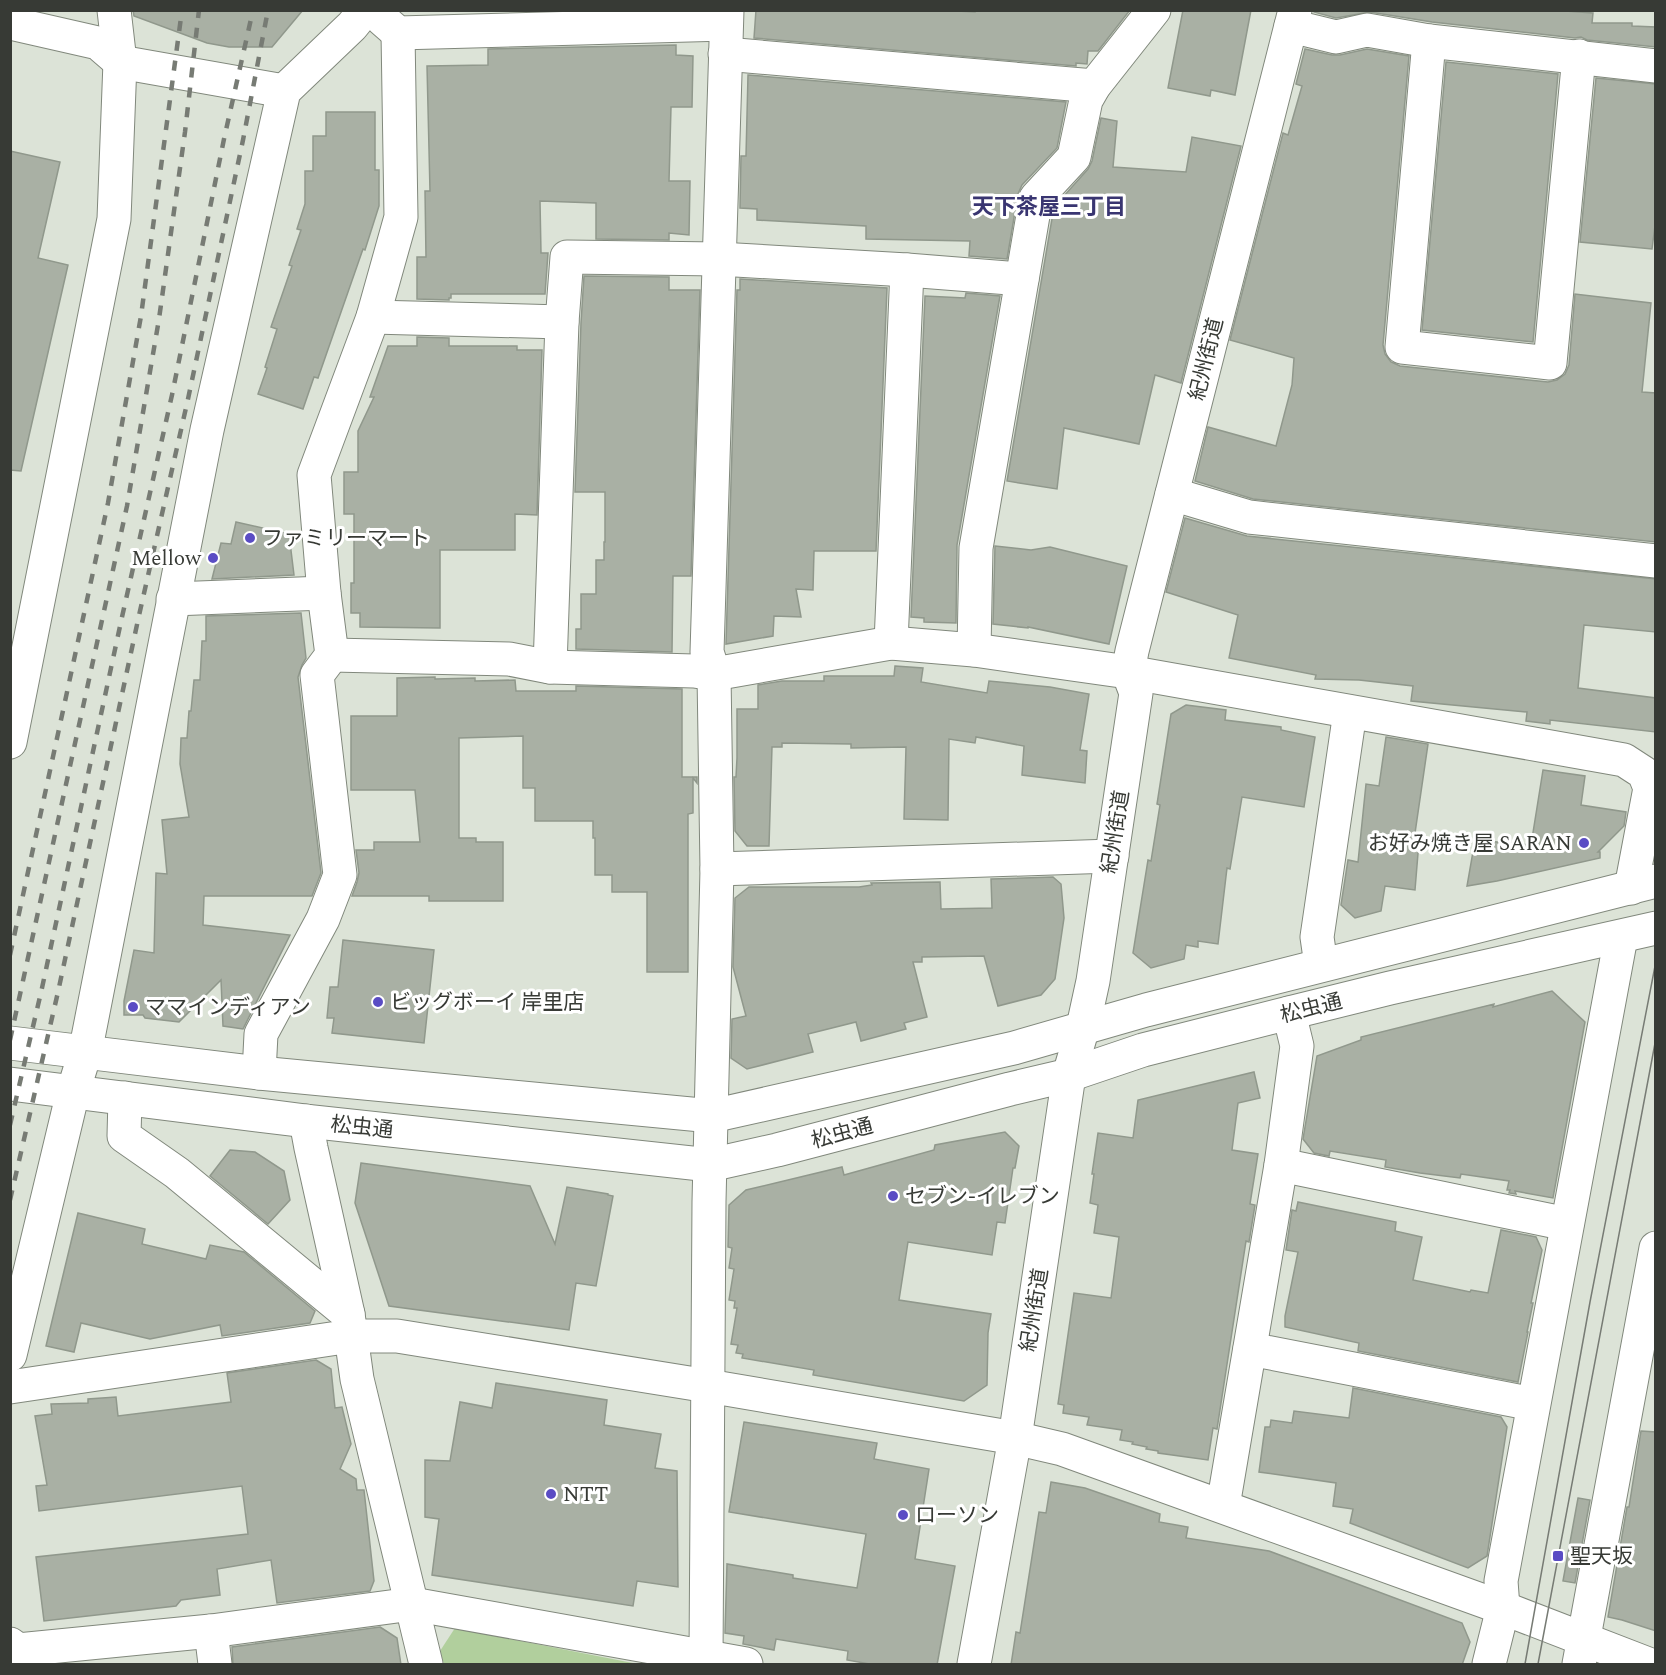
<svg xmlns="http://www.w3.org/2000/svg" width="1666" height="1675" font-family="Spectral,'Noto Sans JP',serif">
  <rect width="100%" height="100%" fill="#dce3d7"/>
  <polygon fill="#b1cf9d" points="455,1628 638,1664 444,1664 440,1651"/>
  <g fill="#a9b0a4" stroke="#90988c" stroke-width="1.5">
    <polygon points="133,10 303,10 272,47 229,47 207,43 134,16"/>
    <polygon points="756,10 938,10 975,12 975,10 1130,10 1098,51 1088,51 1087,64 1076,63 1076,66 754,38"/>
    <polygon points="1183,10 1251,10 1235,95 1211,90 1210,96 1168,88"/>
    <polygon points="1314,10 1551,10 1593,13 1592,23 1632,23 1632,26 1656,27 1656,47 1587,40 1581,37 1575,38 1432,22 1370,12 1336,18 1314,12"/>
    <polygon points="676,45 676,55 693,56 692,107 671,107 669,181 690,181 689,235 669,233 669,240 596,239 596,203 540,201 541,253 548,253 545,294 451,294 451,298 449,298 449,300 417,299 417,257 426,257 425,191 430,191 427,66 488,65 488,49"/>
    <polygon points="1305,49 1332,55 1340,55 1367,49 1409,56 1383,345 1385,354 1391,362 1400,366 1548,382 1557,380 1565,374 1569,365 1575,294 1651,303 1642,392 1656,393 1656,542 1253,499 1195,481 1208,427 1276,446 1292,385 1294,358 1230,340 1283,133 1288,135 1302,86 1296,84"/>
    <polygon points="1446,62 1558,74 1533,342 1422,330"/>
    <polygon points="748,75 1066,102 1057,148 1022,185 1018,194 1007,259 969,256 970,241 866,239 866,226 757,220 757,209 740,208 741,156 746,156"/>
    <polygon points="1596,78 1656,84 1656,218 1652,249 1580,242"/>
    <polygon points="326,112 375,112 375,170 379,170 379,206 365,250 363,249 318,378 314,377 303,409 258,394 267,368 265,367 277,329 271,327 292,266 289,265 301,230 297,229 305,204 305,171 313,171 313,136 326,136"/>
    <polygon points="1101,118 1117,121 1113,167 1186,172 1192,137 1241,146 1181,383 1155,375 1139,444 1064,428 1057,489 1007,481 1054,207 1088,169 1092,161"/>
    <polygon points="10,151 60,162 38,258 68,265 21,471 10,470"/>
    <polygon points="584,276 669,277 669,290 700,290 691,576 673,576 672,652 576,649 576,629 581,629 581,594 596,594 596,560 604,560 604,542 605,542 605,492 575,492 581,323"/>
    <polygon points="740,279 887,288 876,551 814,551 813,590 796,589 801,617 774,616 773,636 726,644 737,290 740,290"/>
    <polygon points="966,293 1000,296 957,545 956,623 924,622 924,618 911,617 925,296 965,298"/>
    <polygon points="417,337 449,338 449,346 517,346 517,350 542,350 537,515 515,514 515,550 440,550 440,628 360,627 360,613 351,613 351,583 354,583 354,514 344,514 344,472 358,472 358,431 374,397 370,397 388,346 417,346"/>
    <polygon points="1185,518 1247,536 1656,579 1656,632 1584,625 1578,688 1656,698 1656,732 1550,720 1550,724 1526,721 1527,712 1411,701 1413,686 1359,680 1315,679 1316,675 1229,658 1238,615 1166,592"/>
    <polygon points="236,522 289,534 294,575 212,579 221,543 231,544"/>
    <polygon points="995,546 1031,550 1050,547 1127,566 1109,644 1028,627 1028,628 993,624"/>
    <polygon points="301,613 306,658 302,665 298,677 321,873 312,896 204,896 203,925 290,935 243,1029 223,1026 221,980 179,1022 145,1018 143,1015 124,1015 124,1001 134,950 154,953 156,873 167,874 162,820 189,817 180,764 181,738 187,738 189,711 191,711 194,680 200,680 202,641 206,641 206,616"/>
    <polygon points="895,666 923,668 921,682 987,693 989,681 1050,687 1089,694 1080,750 1087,751 1085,783 1022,775 1024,746 976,737 975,743 949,739 948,820 904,819 906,747 851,748 851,744 782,743 782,747 772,747 769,846 747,846 735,831 734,777 736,777 737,758 737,709 758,709 758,685 782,681 824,681 824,676 894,676"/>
    <polygon points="435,677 435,679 475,678 475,681 515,680 516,691 576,691 576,686 682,689 682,777 697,777 697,783 693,778 693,813 688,814 688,972 647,972 647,892 612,892 612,875 595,875 595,838 593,838 593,821 535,821 535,788 523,788 523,736 459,738 459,838 476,838 476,842 503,842 503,901 429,901 429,896 352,896 357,882 359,873 356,850 374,850 374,842 420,842 415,790 351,790 351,716 397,716 397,678"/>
    <polygon points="1186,705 1226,710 1225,720 1281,727 1281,730 1315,737 1304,807 1242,797 1230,869 1227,868 1218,944 1198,941 1198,947 1186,945 1184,959 1151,968 1133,953 1148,860 1151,861 1160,805 1157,804 1171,714"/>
    <polygon points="1386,737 1428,744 1414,840 1419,841 1415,890 1385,886 1381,911 1355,918 1341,905 1348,860 1358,862 1366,784 1379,786"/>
    <polygon points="1543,770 1585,776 1581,805 1626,812 1624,826 1598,852 1600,852 1600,858 1497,881 1467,886 1475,840 1531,845"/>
    <polygon points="1053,877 1061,884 1064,918 1055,979 1041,995 998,1006 984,956 922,957 922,962 913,962 927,1017 904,1023 906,1029 861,1041 856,1022 808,1034 813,1052 747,1069 731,1058 732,1019 746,1016 733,967 735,898 749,887 859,887 872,885 871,883 940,882 941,909 992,908 991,879"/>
    <polygon points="343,940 434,950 424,1043 332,1033 334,1018 327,1018 330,987 338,987"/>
    <polygon points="1552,991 1585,1022 1553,1198 1515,1191 1516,1194 1509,1193 1510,1190 1507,1190 1509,1181 1461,1174 1460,1178 1420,1173 1385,1167 1386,1160 1330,1151 1329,1156 1314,1153 1303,1139 1317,1056 1361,1040 1361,1037 1494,1004 1493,1007"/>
    <polygon points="1254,1072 1260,1098 1238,1103 1232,1150 1258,1154 1250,1204 1255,1205 1249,1242 1246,1241 1217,1429 1213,1428 1208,1460 1158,1453 1158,1451 1146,1449 1147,1447 1132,1444 1133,1442 1120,1440 1122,1430 1087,1425 1089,1417 1063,1413 1064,1405 1058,1404 1074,1293 1111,1298 1119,1237 1094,1233 1098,1205 1090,1203 1094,1174 1092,1174 1098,1133 1133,1138 1138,1100"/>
    <polygon points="1005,1132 1019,1146 1015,1168 1013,1168 1005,1223 997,1222 992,1255 908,1242 899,1300 991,1314 988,1333 987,1385 964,1401 813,1375 814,1370 742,1358 743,1354 736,1353 738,1345 731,1344 737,1308 734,1308 735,1301 729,1300 734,1269 729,1268 732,1248 728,1247 729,1205 746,1190 842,1167 844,1175 934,1150 935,1145"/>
    <polygon points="230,1150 255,1152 284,1171 290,1200 268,1224 210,1176"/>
    <polygon points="361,1163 530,1186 555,1244 567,1187 608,1194 608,1195 613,1196 596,1286 576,1283 569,1330 389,1306 355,1203"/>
    <polygon points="1298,1202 1396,1222 1395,1231 1422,1237 1413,1280 1470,1292 1471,1290 1488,1293 1501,1230 1536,1237 1542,1250 1531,1303 1533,1303 1527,1332 1528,1332 1518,1382 1358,1351 1359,1343 1285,1327 1285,1316 1298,1252 1286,1250 1292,1210 1296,1211"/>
    <polygon points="78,1213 145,1229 142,1244 206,1259 210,1245 244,1252 315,1311 310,1323 222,1336 220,1325 150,1339 81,1323 74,1352 46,1346"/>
    <polygon points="316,1360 331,1369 335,1408 342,1407 351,1444 340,1469 356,1479 357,1490 364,1490 374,1581 370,1591 277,1603 271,1560 217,1569 220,1595 181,1600 176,1606 44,1621 36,1557 248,1534 242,1486 39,1511 36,1486 47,1485 35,1416 52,1414 51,1404 88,1403 88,1399 116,1397 118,1416 231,1402 227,1373"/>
    <polygon points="496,1383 607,1400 604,1425 661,1434 655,1468 677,1471 678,1587 637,1581 633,1606 432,1575 439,1519 425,1517 425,1460 450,1461 460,1402 492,1408"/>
    <polygon points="1353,1388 1501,1417 1507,1427 1487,1556 1468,1568 1350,1523 1353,1509 1333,1506 1336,1483 1259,1472 1265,1427 1270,1427 1271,1420 1292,1423 1294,1411 1349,1418"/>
    <polygon points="744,1422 877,1443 874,1459 929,1469 915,1559 955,1566 937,1665 875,1665 847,1660 848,1651 776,1639 774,1650 743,1644 744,1636 725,1633 727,1564 793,1575 793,1578 857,1588 866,1534 729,1512"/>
    <polygon points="1641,1431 1656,1432 1656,1631 1622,1620 1608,1617 1627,1507 1629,1507"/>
    <polygon points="1051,1482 1085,1488 1160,1514 1159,1522 1188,1527 1186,1538 1269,1551 1462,1623 1470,1642 1462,1665 1011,1665 1016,1632 1020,1633 1039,1512 1046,1513"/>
    <polygon points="1578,1498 1590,1500 1575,1583 1563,1581"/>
    <polygon points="380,1627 397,1638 401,1665 233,1665 232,1647"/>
  </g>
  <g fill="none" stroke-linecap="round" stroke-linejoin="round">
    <g stroke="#81887c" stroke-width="35">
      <g id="minor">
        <polyline points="382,19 398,33 726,24"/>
        <polyline points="10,23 98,43 120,62 284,91"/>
        <polyline points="1291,26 1336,37 1367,30 1429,41 1656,66"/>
        <polyline points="1429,41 1402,347 1550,363 1579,56"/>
        <polyline points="725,54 1094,86"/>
        <polyline points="373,317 562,322"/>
        <polyline points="1172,494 1249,517 1656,561"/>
        <polyline points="173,599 324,593"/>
        <polyline points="891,643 907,270"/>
        <polyline points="974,650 976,548 1036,198 1074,157 1086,100 1094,86 1154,10"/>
        <polyline points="332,655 509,659 550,667 694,671 714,674 891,643 974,650 1128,672 1624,760 1644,773 1650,788 1631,888"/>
        <polyline points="550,667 562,322 567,257 719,259 907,270 1022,279"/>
        <polyline points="10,742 114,219 120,62 114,10"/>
        <polyline points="717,869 1112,856"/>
        <polyline points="1321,965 1317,937 1350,712"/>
        <polyline points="10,1043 259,1073 712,1116 1014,1048 1146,1010 1656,881"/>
        <polyline points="259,1073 261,1034 323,919 340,875 317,675 332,655 324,593 314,475 373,317 401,217 398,33"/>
        <polyline points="10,1084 306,1121 710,1165 777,1150 1010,1089 1069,1075 1143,1050 1289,1013 1390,988 1656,928"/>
        <polyline points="125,1098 124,1136 177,1173 348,1314"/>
        <polyline points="306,1121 311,1148 348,1314 357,1379 426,1664"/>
        <polyline points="1281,1165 1567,1224"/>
        <polyline points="1250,1349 1533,1404"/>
        <polyline points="10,1355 73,1092 85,1053 207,430 284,91 352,26 365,10"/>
        <polyline points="10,1387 351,1336 397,1336 708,1386 1015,1438 1062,1449 1503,1608 1648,1664"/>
        <polyline points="1223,1506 1281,1165 1297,1046 1289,1013"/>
        <polyline points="211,1631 215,1664"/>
        <polyline points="10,1644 18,1650 211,1631 412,1604 746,1664"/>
        <polyline points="706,1658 709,1202 717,869 714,674 707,652 727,10"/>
        <polyline points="974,1664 1015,1438 1069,1075 1083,1027 1093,981 1136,693 1128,672 1132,651 1295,10"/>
        <polyline points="1489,1664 1503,1608 1501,1581 1621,937"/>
        <polyline points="1579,1664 1656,1248"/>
      </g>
    </g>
    <use href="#minor" stroke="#fff" stroke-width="33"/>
    <g stroke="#777b74" stroke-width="1.5">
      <polyline points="1525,1664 1590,1302 1656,961"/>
      <polyline points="1538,1664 1656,1038"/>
    </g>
    <g stroke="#777b74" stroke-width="4.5" stroke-dasharray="10 10" stroke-linecap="butt">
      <polyline points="10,955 108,503 141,316 182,10"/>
      <polyline points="10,1040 127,506 159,319 185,132 199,10"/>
      <polyline points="10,1125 42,988 122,617 172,395 224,139 253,10"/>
      <polyline points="10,1200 58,992 138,620 188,399 243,140 268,10"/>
    </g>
  </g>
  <g fill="#5a4cc4" stroke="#fff" stroke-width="2">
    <circle cx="250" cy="538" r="6"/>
    <circle cx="213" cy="558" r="6"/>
    <circle cx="1584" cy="843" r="6"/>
    <circle cx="378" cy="1002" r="6"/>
    <circle cx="133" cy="1007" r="6"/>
    <circle cx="893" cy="1196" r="6"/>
    <circle cx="551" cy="1494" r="6"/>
    <circle cx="903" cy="1515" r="6"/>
    <rect x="1552" y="1550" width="12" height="12" rx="3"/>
  </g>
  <g text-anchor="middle" stroke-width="6" stroke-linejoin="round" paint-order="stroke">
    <g font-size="21" fill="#373a35" stroke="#fff">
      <text transform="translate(1206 359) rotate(-76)" y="7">紀州街道</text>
      <text transform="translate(1115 832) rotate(-81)" y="7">紀州街道</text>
      <text transform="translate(1311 1008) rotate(-14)" y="7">松虫通</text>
      <text transform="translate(362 1127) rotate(6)" y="7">松虫通</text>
      <text transform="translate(842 1133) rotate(-15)" y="7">松虫通</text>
      <text transform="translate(1034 1310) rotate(-81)" y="7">紀州街道</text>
    </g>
    <g font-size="21" fill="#373a35" stroke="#fff" text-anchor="start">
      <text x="262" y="545">ファミリーマート</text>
      <text x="201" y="565" text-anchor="end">Mellow</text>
      <text x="1572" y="850" text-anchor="end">お好み焼き屋 SARAN</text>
      <text x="390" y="1009">ビッグボーイ 岸里店</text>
      <text x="145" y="1014">ママインディアン</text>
      <text x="905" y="1203">セブン-イレブン</text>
      <text x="563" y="1501">NTT</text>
      <text x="915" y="1522">ローソン</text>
      <text x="1570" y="1563">聖天坂</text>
    </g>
    <g font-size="22" font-weight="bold" fill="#393571" stroke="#fff">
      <text x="1049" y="214">天下茶屋三丁目</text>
    </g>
  </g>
  <rect width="1666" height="1675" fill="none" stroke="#373a35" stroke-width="24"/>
</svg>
